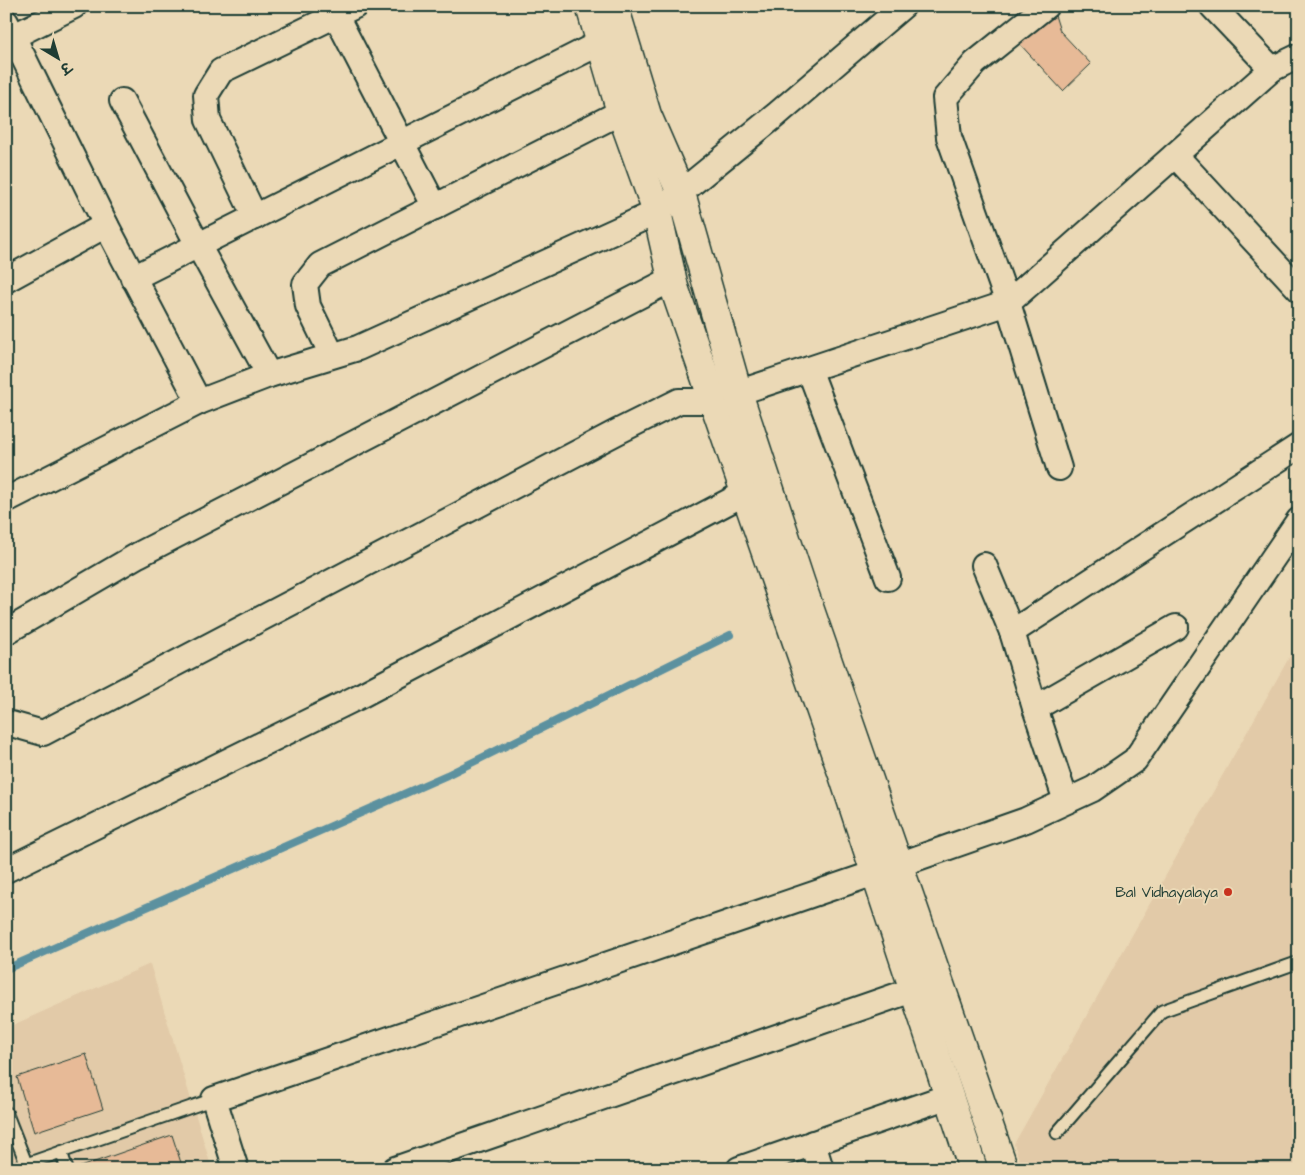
<svg xmlns="http://www.w3.org/2000/svg" width="1305" height="1175" font-family="'Architects Daughter','Playpen Sans Deva',sans-serif">
  <rect width="100%" height="100%" fill="#ebd9b6"/>
  <filter id="ink" filterUnits="userSpaceOnUse"><feTurbulence type="fractalNoise" baseFrequency=".02" numOctaves="2"/><feDisplacementMap in="SourceGraphic" scale="10" xChannelSelector="R" yChannelSelector="G"/><feConvolveMatrix kernelMatrix="1 2 1 2 8 2 1 2 1" color-interpolation-filters="sRGB"/></filter>
  <g filter="url(#ink)">
    <g fill="#e2caa8">
      <polygon points="1299,640 1299,1169 1022,1169 1014,1144"/>
      <polygon points="150,964 212,1169 6,1169 6,1028"/>
    </g>
    <g fill="none" stroke-linecap="round" stroke-linejoin="round">
      <polyline stroke="#5c919f" stroke-width="8" points="6,969 447,775 730,635"/>
    </g>
    <g fill="#e7ba97" stroke="#1f3d34">
      <polygon points="1053,9 1060,31 1091,64 1063,91 1018,42"/>
      <polygon points="86,1054 103,1109 34,1132 17,1077"/>
      <polygon points="172,1135 183,1169 81,1169 80,1167"/>
    </g>
    <g fill="none" stroke-linecap="round" stroke-linejoin="round">
      <g stroke="#1f3d34" stroke-width="15">
        <g id="service">
          <polyline points="6,1112 26,1163"/>
          <polyline points="1057,1133 1162,1011 1299,962"/>
          <polyline points="61,1152 67,1169"/>
          <polyline points="12,1169 214,1099"/>
        </g>
      </g>
      <g stroke="#1f3d34" stroke-width="28">
        <g id="minor">
          <polyline points="331,6 435,207"/>
          <polyline points="1046,6 975,63 945,98 949,137 1008,303 1059,468"/>
          <polyline points="1212,6 1272,69"/>
          <polyline points="6,22 106,225 199,402"/>
          <polyline points="6,40 74,6"/>
          <polyline points="122,101 198,245 269,375"/>
          <polyline points="1175,155 1299,289"/>
          <polyline points="255,217 208,120 206,95 221,71 355,6"/>
          <polyline points="133,278 600,43 618,42"/>
          <polyline points="6,280 106,225"/>
          <polyline points="332,355 308,306 305,284 320,265 621,112"/>
          <polyline points="809,369 888,578"/>
          <polyline points="6,500 199,402 269,375 358,348 657,212 776,115 903,6"/>
          <polyline points="984,565 1012,632 1035,708 1066,801"/>
          <polyline points="6,632 138,555 672,279"/>
          <polyline points="1012,632 1299,446"/>
          <polyline points="1035,708 1176,627"/>
          <polyline points="6,726 11,724 43,733 617,432 679,401 713,401 1008,303 1272,69 1299,56"/>
          <polyline points="6,870 356,698 745,493"/>
          <polyline points="813,1143 821,1169"/>
          <polyline points="236,1169 214,1099 875,873 1026,820 1093,789 1135,760 1299,520"/>
          <polyline points="395,1169 930,984"/>
          <polyline points="739,1169 949,1096"/>
        </g>
      </g>
      <g stroke="#1f3d34" stroke-width="31">
        <g id="tertiary">
          <polyline points="590,6 621,112 657,212 674,287 843,775 973,1169"/>
          <polyline points="614,6 647,115 681,193 738,393 801,584 1004,1169"/>
        </g>
      </g>
      <use href="#service" stroke="#ebd9b6" stroke-width="11"/>
      <use href="#minor" stroke="#ebd9b6" stroke-width="24"/>
      <use href="#tertiary" stroke="#ebd9b6" stroke-width="28"/>
    </g>
  </g>
  <circle fill="#c8321e" stroke="#ebd9b6" stroke-width="2" cx="1228" cy="892" r="5"/>
  <g text-anchor="middle" stroke-width="4" stroke-linejoin="round" paint-order="stroke">
    <g font-size="15" fill="#1f3d34" stroke="#ebd9b6" text-anchor="end">
      <text x="1218" y="897">Bal Vidhayalaya</text>
    </g>
  </g>
  <rect width="1305" height="1175" fill="none" stroke="#ebd9b6" stroke-width="25"/>
  <rect x="12" y="12" width="1280" height="1150" fill="none" stroke="#1f3d34" stroke-width="2" filter="url(#ink)"/>
  <g transform="translate(58 58) rotate(142)" stroke="#ebd9b6" stroke-width="4" paint-order="stroke">
  <path d="M0-4L9 19L0 12L-9 19Z" fill="#1f3d34"/>
  <text y="-8" font-size="14" font-weight="bold" text-anchor="middle" fill="#1f3d34">उ</text>
  </g>
</svg>
